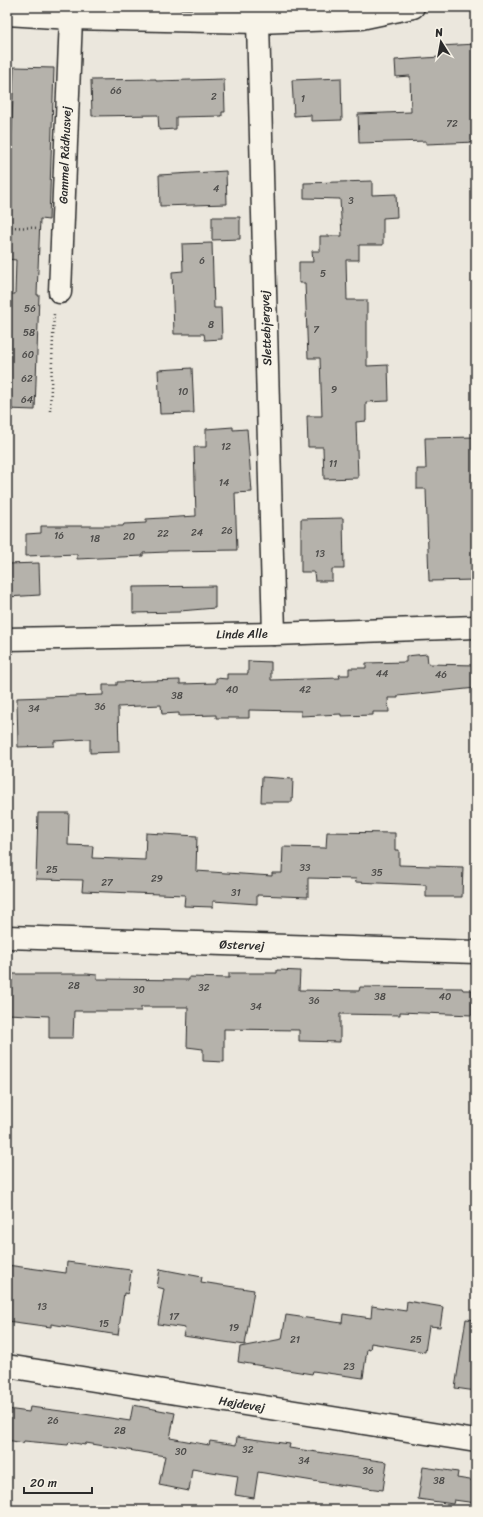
<svg xmlns="http://www.w3.org/2000/svg" width="483" height="1517" font-family="Sriracha,sans-serif">
  <rect width="100%" height="100%" fill="#ebe7dd"/>
  <filter id="ink" filterUnits="userSpaceOnUse"><feTurbulence type="fractalNoise" baseFrequency=".025" numOctaves="2"/><feDisplacementMap in="SourceGraphic" scale="8" xChannelSelector="R" yChannelSelector="G"/><feConvolveMatrix kernelMatrix="1 2 1 2 8 2 1 2 1" color-interpolation-filters="sRGB"/></filter>
  <g filter="url(#ink)">
    <g fill="#b5b2ab" stroke="#2b2b2b">
      <polygon points="476,44 476,142 426,144 426,141 359,143 358,114 411,112 410,76 396,77 395,60 440,57 440,46"/>
      <polygon points="14,67 54,68 49,220 40,219 37,295 39,295 35,410 7,409 9,339 7,339 7,320 10,321 11,294 15,294 16,260 7,259"/>
      <polygon points="341,78 342,120 311,121 311,115 294,116 292,80"/>
      <polygon points="156,79 156,81 224,79 225,112 222,112 222,116 176,117 176,129 159,130 158,115 92,116 91,80"/>
      <polygon points="226,171 227,204 160,206 159,175"/>
      <polygon points="372,181 372,195 396,194 397,217 383,218 383,245 359,245 359,260 346,260 347,300 367,300 367,366 388,365 389,401 366,402 366,421 356,422 358,478 324,479 323,447 308,447 307,416 322,416 320,358 308,358 305,283 299,283 299,262 313,262 312,251 320,251 320,236 342,236 340,199 304,198 304,183"/>
      <polygon points="212,217 240,217 240,239 212,240"/>
      <polygon points="212,243 214,308 221,308 222,339 205,340 204,334 174,334 172,272 183,271 182,244"/>
      <polygon points="192,368 194,413 160,414 158,370"/>
      <polygon points="233,427 233,430 247,429 252,492 235,493 237,550 167,551 167,552 143,553 143,556 77,559 77,554 26,556 26,534 41,533 41,526 123,526 124,524 146,523 146,519 196,516 194,447 206,447 206,429"/>
      <polygon points="476,437 476,580 429,581 426,489 417,489 417,469 426,469 425,438"/>
      <polygon points="343,518 344,569 332,569 332,581 315,581 314,572 301,572 301,519"/>
      <polygon points="39,563 40,595 7,597 7,564"/>
      <polygon points="215,586 215,608 180,611 180,612 133,613 133,587"/>
      <polygon points="427,654 428,664 476,665 476,688 398,696 398,698 388,698 389,712 373,712 373,715 341,716 341,714 301,716 301,711 249,710 249,718 216,718 216,715 179,716 179,713 162,714 161,705 118,707 119,752 90,753 90,739 54,741 54,746 18,747 17,698 103,695 103,685 117,685 117,682 180,680 180,684 216,683 216,678 227,679 227,674 248,674 248,661 271,662 271,680 340,678 339,675 349,675 349,668 366,668 366,663 406,662 406,656"/>
      <polygon points="262,777 293,779 292,802 261,802"/>
      <polygon points="38,813 69,813 68,845 93,846 92,858 145,860 146,833 197,836 196,871 272,876 272,873 282,873 283,847 326,848 327,832 395,833 395,850 399,850 399,865 463,867 462,897 426,897 426,885 355,882 356,879 308,878 308,897 257,895 257,904 213,901 213,907 184,906 185,895 82,891 83,880 36,879"/>
      <polygon points="277,970 300,971 299,990 359,991 360,987 462,988 463,990 472,990 472,1015 400,1012 400,1015 340,1014 340,1042 299,1041 299,1030 224,1029 224,1062 203,1061 203,1049 187,1047 188,1007 141,1007 141,1011 74,1011 73,1038 49,1038 49,1016 7,1014 7,974 87,974 97,975 97,979 189,980 189,977 229,978 229,973 277,973"/>
      <polygon points="67,1262 131,1270 128,1294 124,1293 118,1335 51,1324 51,1327 7,1321 7,1265 66,1273"/>
      <polygon points="160,1269 202,1277 201,1282 254,1290 245,1345 183,1336 185,1328 158,1324 164,1289 157,1287"/>
      <polygon points="407,1301 443,1307 440,1327 429,1326 425,1352 371,1343 370,1350 367,1349 363,1378 313,1371 312,1374 238,1362 240,1347 282,1339 286,1315 342,1323 343,1314 371,1318 372,1306 406,1311"/>
      <polygon points="466,1319 476,1320 476,1391 455,1388"/>
      <polygon points="133,1405 175,1413 170,1438 209,1445 210,1441 236,1445 237,1437 290,1444 289,1448 387,1462 383,1490 344,1485 344,1486 258,1472 254,1498 235,1495 238,1476 192,1469 189,1491 159,1485 165,1456 86,1443 85,1445 69,1442 68,1445 24,1441 23,1443 7,1440 7,1409 29,1412 30,1407 77,1413 130,1421"/>
      <polygon points="423,1467 458,1472 457,1478 476,1481 476,1503 454,1500 453,1504 418,1499"/>
    </g>
    <g fill="none" stroke-linecap="round" stroke-linejoin="round">
      <g stroke="#2b2b2b" stroke-width="25">
        <g id="minor">
          <polyline points="7,14 71,18 258,22 361,18 413,7"/>
          <polyline points="258,22 274,634"/>
          <polyline points="60,292 71,18"/>
          <polyline points="7,639 274,634 476,627"/>
          <polyline points="7,937 476,952"/>
          <polyline points="7,1366 476,1441"/>
        </g>
      </g>
      <g stroke="#2b2b2b" stroke-width="2.5" stroke-dasharray="1 3" stroke-linecap="butt">
        <polyline points="7,227 40,228"/>
        <polyline points="50,411 54,313"/>
        <polyline points="7,768 7,817"/>
      </g>
      <use href="#minor" stroke="#f7f3e8" stroke-width="22"/>
    </g>
  </g>
  <g text-anchor="middle" stroke-width="4" stroke-linejoin="round" paint-order="stroke">
    <g font-size="10" fill="#4e4d4b">
      <text x="116" y="94">66</text>
      <text x="214" y="100">2</text>
      <text x="303" y="102">1</text>
      <text x="452" y="127">72</text>
      <text x="216" y="192">4</text>
      <text x="351" y="204">3</text>
      <text x="202" y="264">6</text>
      <text x="323" y="277">5</text>
      <text x="30" y="312">56</text>
      <text x="211" y="328">8</text>
      <text x="316" y="333">7</text>
      <text x="29" y="336">58</text>
      <text x="28" y="358">60</text>
      <text x="27" y="382">62</text>
      <text x="334" y="393">9</text>
      <text x="183" y="395">10</text>
      <text x="27" y="403">64</text>
      <text x="226" y="450">12</text>
      <text x="333" y="467">11</text>
      <text x="224" y="486">14</text>
      <text x="227" y="534">26</text>
      <text x="197" y="536">24</text>
      <text x="163" y="537">22</text>
      <text x="59" y="539">16</text>
      <text x="129" y="540">20</text>
      <text x="95" y="542">18</text>
      <text x="320" y="557">13</text>
      <text x="382" y="677">44</text>
      <text x="441" y="678">46</text>
      <text x="232" y="693">40</text>
      <text x="305" y="693">42</text>
      <text x="177" y="699">38</text>
      <text x="100" y="710">36</text>
      <text x="34" y="712">34</text>
      <text x="305" y="871">33</text>
      <text x="52" y="873">25</text>
      <text x="377" y="876">35</text>
      <text x="157" y="882">29</text>
      <text x="107" y="886">27</text>
      <text x="236" y="896">31</text>
      <text x="74" y="989">28</text>
      <text x="204" y="991">32</text>
      <text x="139" y="993">30</text>
      <text x="380" y="1000">38</text>
      <text x="445" y="1000">40</text>
      <text x="314" y="1004">36</text>
      <text x="256" y="1010">34</text>
      <text x="42" y="1310">13</text>
      <text x="174" y="1320">17</text>
      <text x="104" y="1327">15</text>
      <text x="234" y="1331">19</text>
      <text x="295" y="1343">21</text>
      <text x="416" y="1343">25</text>
      <text x="349" y="1370">23</text>
      <text x="53" y="1424">26</text>
      <text x="120" y="1434">28</text>
      <text x="248" y="1453">32</text>
      <text x="181" y="1455">30</text>
      <text x="304" y="1464">34</text>
      <text x="368" y="1474">36</text>
      <text x="439" y="1484">38</text>
    </g>
    <g font-size="12" fill="#2b2b2b" stroke="#f7f3e8">
      <text transform="translate(65 155) rotate(-88)" y="4">Gammel Rådhusvej</text>
      <text transform="translate(266 328) rotate(-92)" y="4">Slettebjergvej</text>
      <text transform="translate(242 634) rotate(-1)" y="4">Linde Alle</text>
      <text transform="translate(242 945) rotate(2)" y="4">Østervej</text>
      <text transform="translate(242 1404) rotate(9)" y="4">Højdevej</text>
    </g>
  </g>
  <rect width="483" height="1517" fill="none" stroke="#f7f3e8" stroke-width="24"/>
  <rect x="12" y="12" width="459" height="1493" fill="none" stroke="#2b2b2b" stroke-width="1.5" filter="url(#ink)"/>
  <g transform="translate(441 42) rotate(349)" stroke="#f7f3e8" stroke-width="3" paint-order="stroke">
  <path d="M0-3L7 15L0 10L-7 15Z" fill="#2b2b2b"/>
  <text y="-6" font-size="11" font-weight="bold" text-anchor="middle" fill="#2b2b2b">N</text>
  </g>
  <path d="M24 1487v6h68v-6" fill="none" stroke="#2b2b2b" stroke-width="2"/>
  <text x="30" y="1487" font-size="12" fill="#2b2b2b" stroke="#f7f3e8" stroke-width="3" paint-order="stroke">20 m</text>
</svg>
